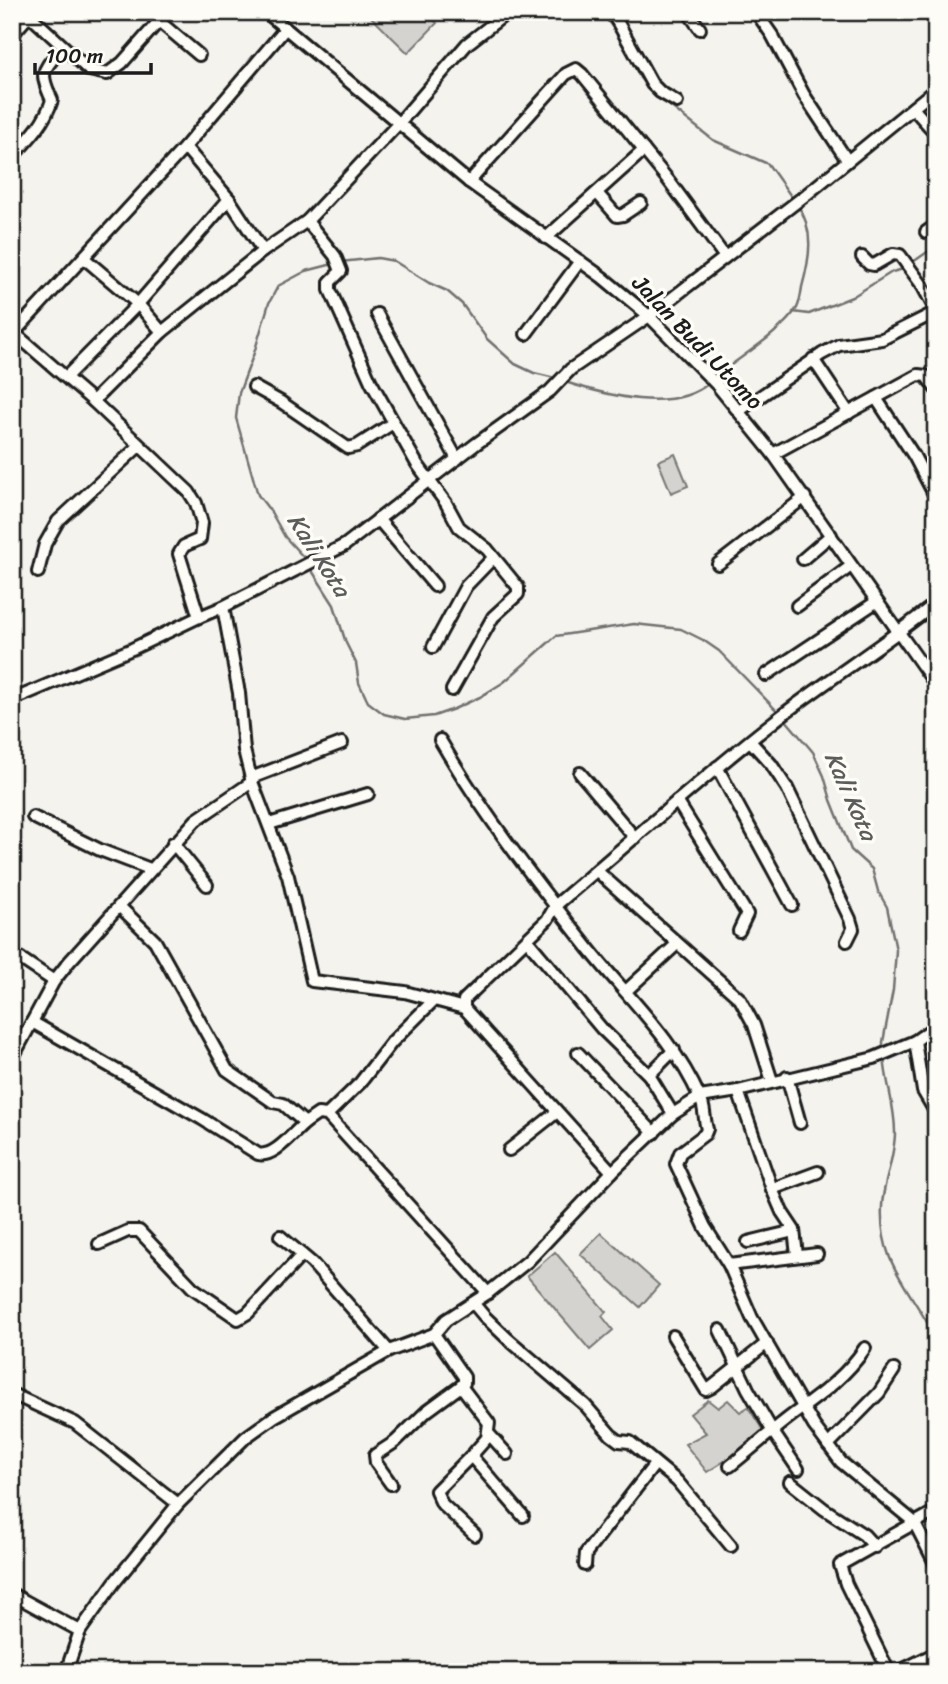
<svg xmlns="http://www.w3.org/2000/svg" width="948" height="1684" font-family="Sriracha,sans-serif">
  <rect width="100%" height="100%" fill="#f4f3ee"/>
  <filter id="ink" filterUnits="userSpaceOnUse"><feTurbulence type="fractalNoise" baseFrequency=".0143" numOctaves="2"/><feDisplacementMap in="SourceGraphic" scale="14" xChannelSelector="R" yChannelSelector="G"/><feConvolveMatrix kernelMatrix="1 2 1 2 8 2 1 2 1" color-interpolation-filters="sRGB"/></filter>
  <g filter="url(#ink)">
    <g fill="#d4d3cf" stroke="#787876" stroke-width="2">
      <polygon points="366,12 426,12 437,23 408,53"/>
      <polygon points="675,454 688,486 671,493 658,461"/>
      <polygon points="601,1233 659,1285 640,1307 580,1254"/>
      <polygon points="555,1252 606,1312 602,1316 613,1330 590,1350 527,1276"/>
      <polygon points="708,1400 718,1408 728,1400 740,1412 748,1407 766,1435 707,1472 685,1444 706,1433 690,1414"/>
    </g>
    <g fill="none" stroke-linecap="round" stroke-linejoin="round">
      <g stroke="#72716f" stroke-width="2.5">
        <polyline points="601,12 620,37"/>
        <polyline points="930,12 936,19"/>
        <polyline points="625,46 640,78 655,94 713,140 768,164 793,199"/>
        <polyline points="340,262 378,258 394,261 429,283 447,291 462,304 487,339 515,364 534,373 555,378"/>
        <polyline points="913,262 936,246"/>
        <polyline points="793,312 809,314 852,297 892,272 904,269"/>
        <path d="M714,378C739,357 779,335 797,308C800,302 801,294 802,287C810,258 815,230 797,204"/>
        <path d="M565,382C606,395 673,414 709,383"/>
        <polyline points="306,560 285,537 271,512 258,495 236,418 239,393 254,353 269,303 278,286 306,271 333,264"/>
        <polyline points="309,566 334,605 346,643 356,663 359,683 368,702 384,714 405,719 434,716 454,709 480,697 504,682 556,636 634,624 681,629 703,640 719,651 780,714"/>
        <polyline points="785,719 813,752 824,776 831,800 851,850 872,869 878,891 887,907 896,950 893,990 883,1042 883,1051"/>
        <path d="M884,1057C886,1083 895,1106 895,1132C895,1158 883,1182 882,1206C879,1259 905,1283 928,1324L936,1330"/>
      </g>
      <g stroke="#1c1c1c" stroke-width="16">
        <g id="minor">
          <polyline points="26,12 89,70 107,74 122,63 167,12"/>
          <polyline points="148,12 199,55"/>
          <polyline points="266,12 469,182 602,277 649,316 717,385 773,454 936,685"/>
          <polyline points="612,12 652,84 660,92 677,102"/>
          <polyline points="688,12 700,29"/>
          <polyline points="756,12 772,35 804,95 847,160"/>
          <polyline points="12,35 32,12"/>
          <polyline points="913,108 936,134"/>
          <path d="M12,157C28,140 45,123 52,100C38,70 43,71 63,47"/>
          <polyline points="469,182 566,74 576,69 582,74 669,181 725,257"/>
          <polyline points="597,193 617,216 623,215 641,203"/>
          <polyline points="229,199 263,251"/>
          <polyline points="307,221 335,256 341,271 330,282 330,290 371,382 417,464 446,503 459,527 487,549 518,587 518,594 493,617 452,690"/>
          <polyline points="926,232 936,225"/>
          <polyline points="546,238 644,150"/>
          <polyline points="862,257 869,264 874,265 893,254 900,255 922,285 936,311"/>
          <polyline points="84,258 138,304 162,332"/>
          <polyline points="377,314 457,459"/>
          <polyline points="12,331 93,401 189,492 196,503 202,523 200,539 184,546 179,554 199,617 223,607 345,545 476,444 550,391 571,369 649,316 807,194 936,89"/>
          <polyline points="526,334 580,261"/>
          <polyline points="12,335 185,147 285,29"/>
          <polyline points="813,359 849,413"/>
          <polyline points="66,377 138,304 229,199 185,147"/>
          <polyline points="254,387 281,402 348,448 357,446 393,423"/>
          <polyline points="876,398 914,456 936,498"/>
          <polyline points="93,401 162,332 263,251 307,221 399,123 467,44 508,12"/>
          <polyline points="739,411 822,354 839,345 882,339 936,312"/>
          <polyline points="773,454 918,375 926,376 936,389"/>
          <polyline points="378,519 435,586"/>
          <polyline points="803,559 831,535"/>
          <polyline points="718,564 805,497"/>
          <polyline points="38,572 45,544 58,521 139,446"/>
          <polyline points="797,606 851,566"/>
          <polyline points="223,607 239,693 244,750 252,782 288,876 312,981 405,992 464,1008"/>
          <polyline points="433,647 466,586 493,558"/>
          <polyline points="766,675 876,602"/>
          <polyline points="12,700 132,649 199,617"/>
          <path d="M440,740C483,814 536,882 589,949C629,999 674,1039 700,1098C705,1106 704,1120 707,1129L705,1134L680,1153L676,1164L705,1227L729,1265L752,1318L814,1426L841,1462L914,1522L936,1565"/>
          <polyline points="750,741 771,764 787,788 850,919 853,929 847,941"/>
          <polyline points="717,767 792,905"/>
          <polyline points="580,773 635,838"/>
          <polyline points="251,778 342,743"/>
          <polyline points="677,801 747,914 739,931"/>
          <polyline points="33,817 100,850 150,869"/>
          <polyline points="269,824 368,794"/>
          <polyline points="173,843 207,885"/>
          <polyline points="597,871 740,999 754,1025 772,1081"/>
          <polyline points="119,906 155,941 227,1070 273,1102 283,1104 305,1123 318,1114 327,1115 488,1293"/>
          <polyline points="527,940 602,1029 649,1075 673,1114"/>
          <polyline points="12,953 54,981"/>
          <polyline points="626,991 677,944"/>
          <path d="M32,1022L202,1119L258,1154C274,1158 293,1133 305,1123"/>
          <polyline points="915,1041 923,1091 936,1113"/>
          <polyline points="578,1053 654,1133"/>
          <polyline points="12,1059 54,981 69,962 196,820 252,782"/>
          <polyline points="649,1075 674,1050"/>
          <polyline points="787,1077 800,1123"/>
          <polyline points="738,1091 772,1189 782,1212 794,1230 797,1255"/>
          <polyline points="327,1115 360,1083 392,1042 433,1001"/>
          <polyline points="509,1150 557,1112"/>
          <path d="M612,1172L464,1008V1000L547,920L556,905C628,844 698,781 772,723C825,681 883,646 936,603"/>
          <polyline points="772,1189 818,1172"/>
          <polyline points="280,1236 312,1263 389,1351"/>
          <polyline points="748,1242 794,1231"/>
          <polyline points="99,1244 128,1231 139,1231 193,1288 238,1319 248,1313 302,1255"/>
          <polyline points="729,1265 817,1254"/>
          <polyline points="474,1304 484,1316 508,1339 585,1405 611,1435 619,1441 630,1442 677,1481 731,1546"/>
          <polyline points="720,1330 748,1389 773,1432 798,1469"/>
          <polyline points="434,1334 464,1377 464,1383 461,1386 489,1423 487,1438 471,1456"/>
          <polyline points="673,1336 706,1390 712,1387 767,1343"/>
          <polyline points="12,1394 75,1423 178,1504"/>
          <polyline points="489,1434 507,1454"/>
          <polyline points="828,1445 879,1393 894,1370"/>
          <path d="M730,1466C753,1448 774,1428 798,1411C823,1393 848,1374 865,1348"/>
          <polyline points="790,1482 824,1509 864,1535 875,1547"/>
          <polyline points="391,1484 376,1463 375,1455 395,1442 427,1411 461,1386"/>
          <polyline points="475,1535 442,1504 436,1491 471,1456 523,1516"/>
          <polyline points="585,1565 586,1553 655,1464"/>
          <polyline points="12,1594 80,1631"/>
          <polyline points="66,1672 80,1631 114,1583 178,1504 246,1437 274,1417 389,1351 434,1334 446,1320 488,1293 528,1261 612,1172 673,1114 700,1097 738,1091 874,1058 915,1041 936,1026"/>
          <polyline points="889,1672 846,1584 840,1565 936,1511"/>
          <polyline points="898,1672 936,1653"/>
        </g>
      </g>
      <use href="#minor" stroke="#fdfcf7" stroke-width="10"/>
    </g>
  </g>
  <g text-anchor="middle" stroke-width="7" stroke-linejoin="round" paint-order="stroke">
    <g font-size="23" fill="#1c1c1c" stroke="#fdfcf7">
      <text transform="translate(698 342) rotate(46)" y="8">Jalan Budi Utomo</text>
    </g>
    <g font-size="24" font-style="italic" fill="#5c5c5a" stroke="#fdfcf7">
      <text transform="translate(319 555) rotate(57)" y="8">Kali Kota</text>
      <text transform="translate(851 796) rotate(66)" y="8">Kali Kota</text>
    </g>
  </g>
  <rect width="948" height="1684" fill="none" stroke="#fdfcf7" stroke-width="42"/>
  <rect x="21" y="21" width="906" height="1642" fill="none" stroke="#1c1c1c" stroke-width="2.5" filter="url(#ink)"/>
  <path d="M35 63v10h116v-10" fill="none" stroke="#1c1c1c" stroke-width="3.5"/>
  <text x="46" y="63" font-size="21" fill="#1c1c1c" stroke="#fdfcf7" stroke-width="5" paint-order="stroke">100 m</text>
</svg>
